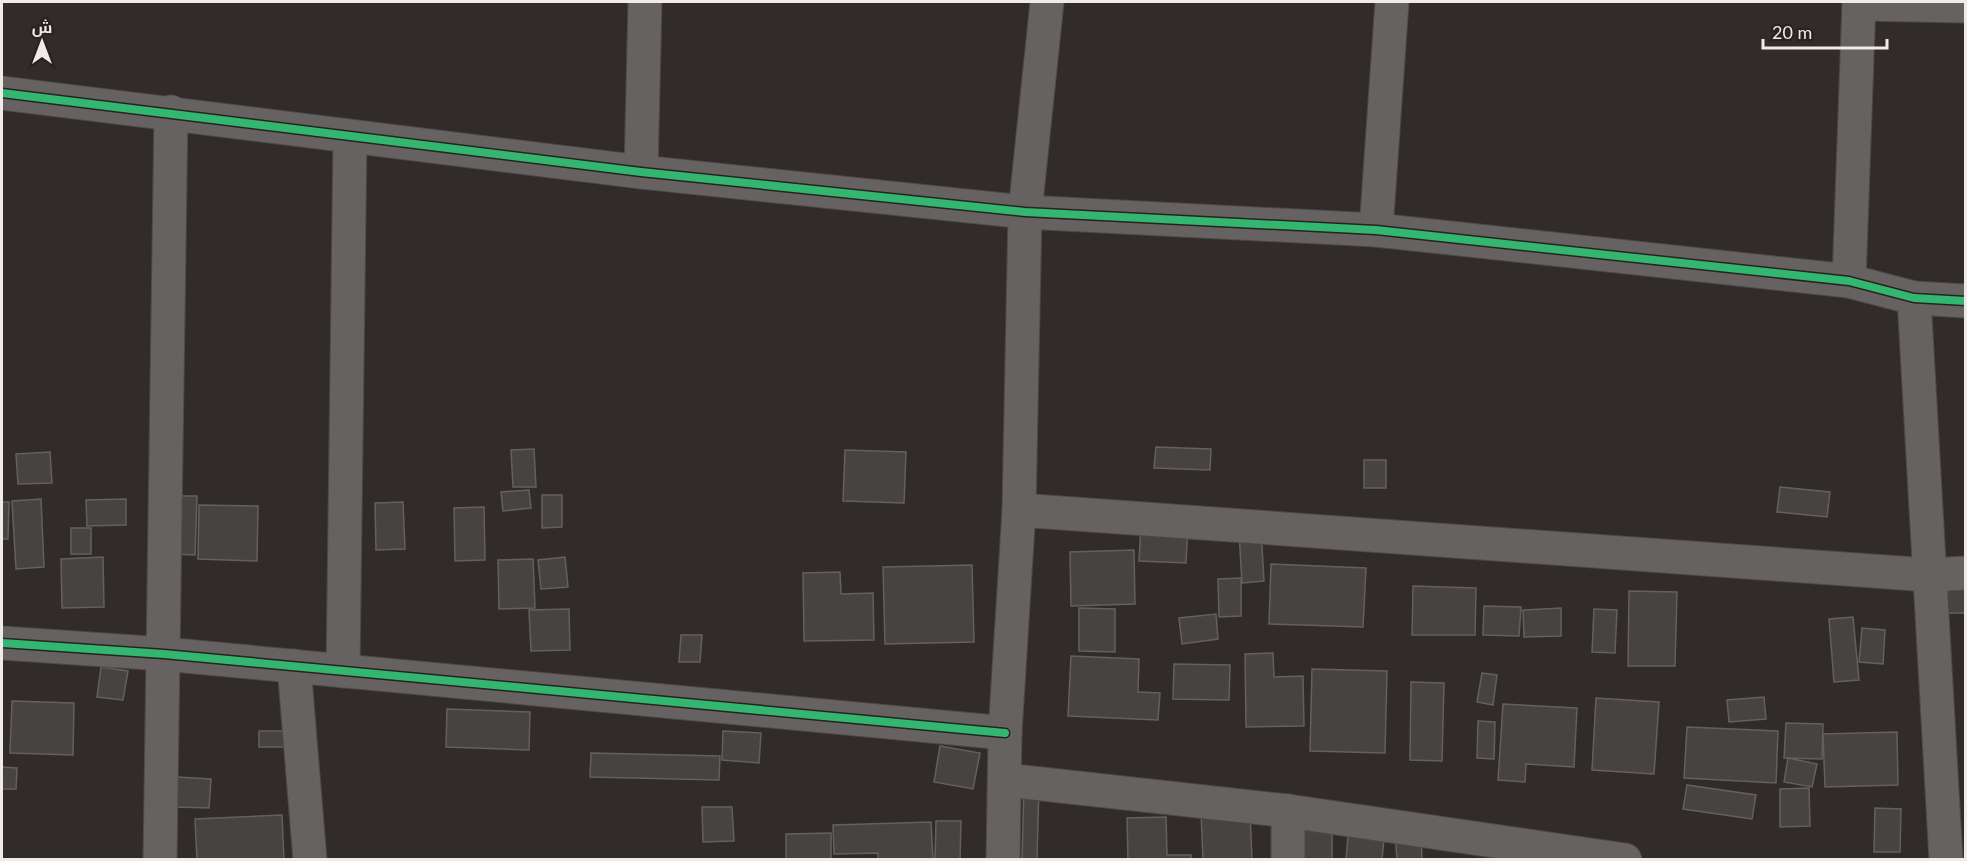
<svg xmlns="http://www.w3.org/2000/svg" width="1967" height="861" font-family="Lato,Cairo,sans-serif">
  <rect width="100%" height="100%" fill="#312c2b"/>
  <g fill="#474343" stroke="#646060" stroke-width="1.5">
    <polygon points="1156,447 1211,449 1210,470 1154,468"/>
    <polygon points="534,449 536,487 513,487 511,450"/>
    <polygon points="845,450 906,452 904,503 843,501"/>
    <polygon points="50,452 52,483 18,484 16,454"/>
    <rect x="1364" y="460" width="22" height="28"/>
    <polygon points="1780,487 1830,492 1827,517 1777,512"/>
    <polygon points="529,490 531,508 503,511 501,492"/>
    <polygon points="542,495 562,495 562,527 542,528"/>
    <polygon points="178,496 197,496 195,555 175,554"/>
    <polygon points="41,499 44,567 16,569 12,501"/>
    <polygon points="126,499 126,525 87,526 86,500"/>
    <polygon points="2,502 9,502 8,539 2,539"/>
    <polygon points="403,502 405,549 376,550 375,503"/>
    <polygon points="199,505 258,506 257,561 198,559"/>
    <polygon points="484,507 485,560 455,561 454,508"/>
    <polygon points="1141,524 1188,525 1186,563 1139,561"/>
    <rect x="71" y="528" width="20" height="26"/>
    <polygon points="1261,530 1264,581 1242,583 1239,532"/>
    <polygon points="1134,550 1135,604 1071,606 1070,552"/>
    <polygon points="103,557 104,607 62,608 61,559"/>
    <polygon points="565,557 568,587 541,589 538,560"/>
    <polygon points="533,559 535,608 499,609 498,560"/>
    <polygon points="1271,564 1366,568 1363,627 1269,624"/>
    <polygon points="972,565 974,642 885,644 883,567"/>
    <polygon points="840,572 841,594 873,593 874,640 804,641 803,573"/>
    <polygon points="1241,578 1241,616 1219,617 1218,579"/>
    <polygon points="1947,584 1966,585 1966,613 1946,613"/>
    <polygon points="1413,586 1476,588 1475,635 1412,635"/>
    <polygon points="1629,591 1677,592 1675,666 1628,666"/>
    <polygon points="1484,606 1521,607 1519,636 1483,635"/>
    <polygon points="1079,608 1115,609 1115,652 1079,651"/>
    <polygon points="1561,608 1561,636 1524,637 1523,610"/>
    <polygon points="569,609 570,650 531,651 529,610"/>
    <polygon points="1594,609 1617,610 1615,653 1592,652"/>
    <polygon points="1216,614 1218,639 1182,644 1179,618"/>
    <polygon points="1853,617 1859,680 1834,682 1829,619"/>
    <polygon points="1862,628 1885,630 1883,664 1859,662"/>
    <polygon points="681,635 702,635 700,662 679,662"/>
    <polygon points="1273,653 1274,677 1303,676 1304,726 1246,727 1245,654"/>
    <polygon points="1071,656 1139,659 1138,692 1160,693 1158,720 1068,716"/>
    <polygon points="1174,664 1230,665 1229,700 1173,699"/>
    <polygon points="101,667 128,671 123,700 97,697"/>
    <polygon points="1312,669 1387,671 1385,753 1310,751"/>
    <polygon points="1482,673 1497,675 1493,705 1477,702"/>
    <polygon points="1411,682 1444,683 1442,761 1410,760"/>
    <polygon points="1764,697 1766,719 1729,722 1727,700"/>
    <polygon points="1596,698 1659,702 1654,774 1592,770"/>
    <polygon points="12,701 74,703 73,755 10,753"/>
    <polygon points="1503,704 1577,708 1574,767 1526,764 1525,782 1498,780"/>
    <polygon points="447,709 530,712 529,750 446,747"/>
    <polygon points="1478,721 1495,722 1494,759 1477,758"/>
    <polygon points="1786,723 1823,724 1822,759 1784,758"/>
    <polygon points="1687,727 1778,731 1776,783 1684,778"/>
    <rect x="259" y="731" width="27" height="16"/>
    <polygon points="723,731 761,733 759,763 722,760"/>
    <polygon points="1897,732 1898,785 1825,787 1823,734"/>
    <polygon points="940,746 980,753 973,789 934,782"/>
    <polygon points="591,753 720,756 719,780 590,777"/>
    <polygon points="1788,758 1817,764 1812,787 1784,782"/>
    <polygon points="2,767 17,768 16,789 2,789"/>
    <polygon points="177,777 211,779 209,808 175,807"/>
    <polygon points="1024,785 1039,785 1037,860 1022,860"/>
    <polygon points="1687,785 1756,795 1752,819 1683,809"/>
    <polygon points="1809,788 1810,826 1780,827 1780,789"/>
    <polygon points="702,807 732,807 734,841 703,842"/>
    <polygon points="1875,808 1901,809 1900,852 1874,852"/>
    <polygon points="1250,811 1252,860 1203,860 1201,813"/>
    <polygon points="282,815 284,860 197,860 195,819"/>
    <polygon points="1166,817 1167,855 1191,855 1191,860 1128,860 1127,818"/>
    <polygon points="936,821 961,821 960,860 935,860"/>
    <polygon points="931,822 933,860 878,860 878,853 834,854 833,825"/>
    <polygon points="1293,829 1332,830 1332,860 1293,860"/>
    <polygon points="1421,832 1422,860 1397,860 1395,833"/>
    <polygon points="831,833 831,860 786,860 786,834"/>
    <polygon points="1348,836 1384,839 1382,860 1346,860"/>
  </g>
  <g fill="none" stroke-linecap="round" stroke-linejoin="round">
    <g stroke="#4c4947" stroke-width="35">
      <g id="minor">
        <polyline points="1859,4 1966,6"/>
        <polyline points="2,93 641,172 1025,212 1376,230 1849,281 1914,298 1966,301"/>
        <polyline points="641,172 645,2"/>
        <polyline points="1376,230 1392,2"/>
        <polyline points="1849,281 1859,2"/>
        <polyline points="1914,298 1946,860"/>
        <polyline points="1019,510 1929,575 1966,573"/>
        <polyline points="2,643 164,654 1005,733"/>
        <polyline points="294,666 310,860"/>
        <polyline points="343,671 350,137"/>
        <polyline points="1006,780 1288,811 1625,860"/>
        <polyline points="1288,811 1288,860"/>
        <polyline points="160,860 171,112"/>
        <polyline points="1003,860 1005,733 1019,510 1025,212 1047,2"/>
      </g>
    </g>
    <use href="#minor" stroke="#656261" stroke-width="33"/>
    <g stroke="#29221f" stroke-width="11">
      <g id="cycleway">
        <polyline points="2,93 641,172 1025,212 1376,230 1849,281 1914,298 1966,301"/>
        <polyline points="2,643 164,654 1005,733"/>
      </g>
    </g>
    <use href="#cycleway" stroke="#33b770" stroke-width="8"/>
  </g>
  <rect width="1967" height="861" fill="none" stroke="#f0ebe9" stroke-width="6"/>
  <g transform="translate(42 42)" stroke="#29221f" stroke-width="4.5" paint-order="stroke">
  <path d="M0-4.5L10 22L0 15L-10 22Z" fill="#f0ebe9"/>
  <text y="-9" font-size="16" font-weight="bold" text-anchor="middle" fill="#f0ebe9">ش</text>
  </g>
  <path d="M1763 39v9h124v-9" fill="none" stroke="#f0ebe9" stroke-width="3"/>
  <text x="1772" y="39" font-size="18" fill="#f0ebe9" stroke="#29221f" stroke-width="4.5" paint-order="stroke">20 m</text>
</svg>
